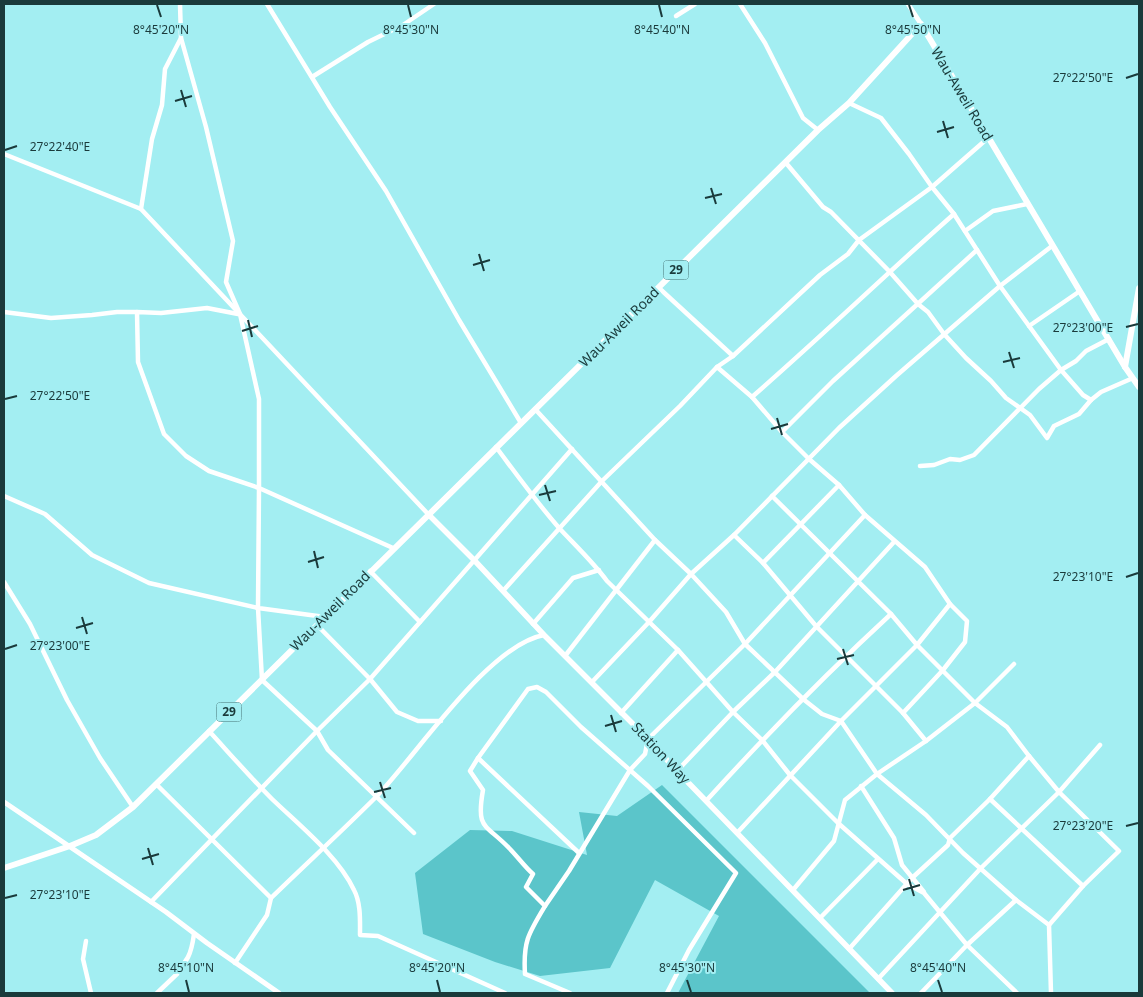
<svg xmlns="http://www.w3.org/2000/svg" width="1143" height="997" font-family="'Noto Sans',sans-serif">
  <rect width="100%" height="100%" fill="#a3eef2"/>
  <polygon fill="#5bc5ca" points="662,785 870,993 678,993 719,916 655,880 610,968 540,976 495,962 423,934 415,873 470,830 512,831 587,855 579,812 617,816"/>
  <g fill="none" stroke-linecap="round" stroke-linejoin="round">
    <g stroke="#fff" stroke-width="4.5">
      <polyline points="180,4 181,38 165,69 162,105 152,139 141,209 428,514"/>
      <polyline points="267,4 330,107 386,191 459,320 521,423"/>
      <polyline points="740,4 765,43 803,118 818,130"/>
      <polyline points="676,16 695,4"/>
      <polyline points="181,38 206,127 233,241 226,282 240,314 259,399 259,488 393,548"/>
      <polyline points="312,77 368,42 403,25 434,4"/>
      <polyline points="849,103 881,118 909,154 932,187 954,214 1000,286 1061,370 1083,395 1091,400 1101,392 1133,378"/>
      <polyline points="4,154 141,209"/>
      <polyline points="786,163 823,207 831,212 889,271 918,304 928,312 944,334 966,358 991,381 1006,398 1030,415 1047,438 1054,426 1079,414 1091,400"/>
      <polyline points="965,231 993,211 1027,204"/>
      <polyline points="659,288 733,356"/>
      <polyline points="4,312 51,318 92,315 117,312 137,312"/>
      <polyline points="238,314 207,308 161,313 137,312 138,362 164,434 186,456 209,471 259,488 258,608 325,617"/>
      <polyline points="1029,326 1080,291"/>
      <polyline points="717,367 752,397 782,432 809,459 839,485 865,515 925,567 950,604 967,621 965,642 943,670 903,713"/>
      <path d="M752,397C821,337 886,274 954,214"/>
      <polyline points="535,409 655,540 691,574 726,612 745,644 803,699 822,714 841,721 877,774 926,815 963,853 1016,900 1049,925"/>
      <polyline points="782,432 833,381 977,250"/>
      <path d="M496,447C517,475 537,503 560,529C576,546 593,562 607,581L678,650L733,712L762,740L790,775L838,823L907,884L924,893L967,945L1017,993"/>
      <polyline points="920,466 934,465 950,459 960,460 974,455 1039,389 1061,370 1076,361 1086,351 1109,339"/>
      <polyline points="4,496 45,514 92,555 149,583 258,608 262,680 317,731 328,750 414,833"/>
      <polyline points="772,496 891,614 917,645 975,703 1007,727 1029,756 1059,792 1119,851 1083,886 990,799"/>
      <polyline points="734,535 763,563 816,626 903,713 926,741"/>
      <polyline points="763,563 839,485"/>
      <polyline points="370,571 420,622"/>
      <polyline points="4,582 30,624 67,700 100,758 133,807"/>
      <polyline points="503,591 602,481 680,406 717,367 733,356 820,275 848,254 859,240 932,187 988,138"/>
      <polyline points="533,624 573,578 599,570"/>
      <polyline points="317,625 370,679 397,712 418,721 441,721"/>
      <polyline points="565,656 655,540"/>
      <polyline points="592,682 649,622 691,574 734,535 839,428 896,376 1000,286 1052,246"/>
      <polyline points="621,713 678,650"/>
      <path d="M209,731C230,754 250,777 272,799C299,825 338,856 354,890C361,903 360,921 360,935L378,936L505,993"/>
      <path d="M478,758L470,771L483,790C476,830 485,823 509,848C518,857 524,866 533,874L526,887L545,906C528,934 523,942 525,974L570,993"/>
      <polyline points="677,771 733,712 775,672 894,542"/>
      <polyline points="156,784 271,898"/>
      <polyline points="861,786 894,838 902,865 924,892"/>
      <path d="M706,801C765,736 826,674 891,614"/>
      <polyline points="737,833 841,721 917,645 950,604"/>
      <polyline points="579,853 478,758 528,689 537,687 546,692 581,727 648,786 736,873 689,950 667,993"/>
      <polyline points="793,890 834,841 845,800 877,774 926,741 975,703 1014,664"/>
      <polyline points="151,902 317,731 370,679 572,449"/>
      <polyline points="545,906 569,871 630,770 645,754 648,739 745,644 865,515"/>
      <polyline points="820,918 878,859"/>
      <polyline points="86,941 83,959 91,993"/>
      <polyline points="849,949 912,878 948,845 950,838 990,799 1029,756"/>
      <path d="M235,963L267,915L271,898C306,864 342,831 376,797C416,756 488,645 544,635"/>
      <path d="M170,969C188,969 192,949 194,934"/>
      <polyline points="878,979 981,868 1059,792 1100,745"/>
      <polyline points="157,993 177,974 180,967"/>
      <polyline points="921,993 967,945 1016,900"/>
      <polyline points="1051,993 1049,925 1083,886"/>
    </g>
    <g stroke="#fff" stroke-width="5">
      <polyline points="908,4 921,24"/>
      <polyline points="4,802 166,912 207,943 279,993"/>
    </g>
    <polyline stroke="#fff" stroke-width="5.5" points="428,514 475,561 544,635 648,739 677,771 892,993"/>
    <g stroke="#fff" stroke-width="6">
      <polyline points="1125,367 1139,288"/>
      <polyline points="4,868 70,846 96,835 133,807 741,206 818,130 849,103 921,24 1125,367 1139,387"/>
    </g>
  </g>
  <path fill="none" stroke="#1a3a3b" stroke-width="2" d="M157,5L161,17M408,5L411,17M659,5L662,17M909,5L913,17M1126,78L1138,74M181,90L186,107M175,101L192,96M943,121L948,138M937,132L954,127M5,150L17,146M711,188L716,204M705,198L722,194M479,254L484,271M473,265L490,260M248,320L252,337M1126,327L1138,324M242,331L258,326M1009,352L1014,368M1003,362L1020,358M5,399L17,396M777,418L782,435M771,429L788,424M545,485L550,501M539,495L556,491M314,551L318,568M308,562L324,557M1126,577L1138,573M82,617L87,634M76,628L93,623M5,649L17,645M843,649L848,665M837,659L854,655M611,715L616,732M605,726L622,721M380,782L385,798M374,792L391,788M1126,826L1138,823M148,848L153,865M142,859L159,854M909,879L914,896M903,890L920,885M5,898L17,895M186,980L189,992M437,980L440,992M687,980L691,992M938,980L942,992"/>
  <g text-anchor="middle" stroke-width="4" stroke-linejoin="round" paint-order="stroke">
    <g fill="#a3eef2" stroke="#437072" stroke-width="1">
      <rect x="663.5" y="260.5" width="25" height="19" rx="4"/>
      <rect x="216.5" y="702.5" width="25" height="19" rx="4"/>
    </g>
    <g font-size="12" font-weight="bold" fill="#1a3a3b">
      <text x="676" y="274">29</text>
      <text x="229" y="716">29</text>
    </g>
    <g font-size="14" fill="#1a3a3b" stroke="#a3eef2">
      <text transform="translate(962 94) rotate(59)" y="5">Wau-Aweil Road</text>
      <text transform="translate(619 327) rotate(-45)" y="5">Wau-Aweil Road</text>
      <text transform="translate(330 611) rotate(-45)" y="5">Wau-Aweil Road</text>
      <text transform="translate(661 753) rotate(47)" y="5">Station Way</text>
    </g>
  </g>
  <g font-size="12" text-anchor="middle" fill="#1a3a3b" stroke="#a3eef2" stroke-width="4" stroke-linejoin="round" paint-order="stroke">
    <text x="161" y="34">8°45'20"N</text>
    <text x="411" y="34">8°45'30"N</text>
    <text x="662" y="34">8°45'40"N</text>
    <text x="913" y="34">8°45'50"N</text>
    <text x="1083" y="82">27°22'50"E</text>
    <text x="60" y="151">27°22'40"E</text>
    <text x="1083" y="332">27°23'00"E</text>
    <text x="60" y="400">27°22'50"E</text>
    <text x="1083" y="581">27°23'10"E</text>
    <text x="60" y="650">27°23'00"E</text>
    <text x="1083" y="830">27°23'20"E</text>
    <text x="60" y="899">27°23'10"E</text>
    <text x="186" y="972">8°45'10"N</text>
    <text x="437" y="972">8°45'20"N</text>
    <text x="687" y="972">8°45'30"N</text>
    <text x="938" y="972">8°45'40"N</text>
  </g>
  <rect width="1143" height="997" fill="none" stroke="#1a3a3b" stroke-width="10"/>
</svg>
